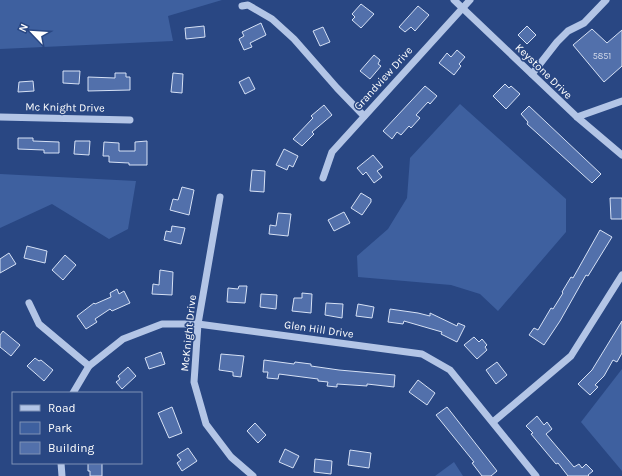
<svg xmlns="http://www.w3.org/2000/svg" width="622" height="476" font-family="Karla,sans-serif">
  <rect width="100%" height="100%" fill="#294783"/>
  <g fill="#3e609f">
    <polygon points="0,0 222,0 168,16 173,41 0,49"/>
    <polygon points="460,104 566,199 566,232 498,311 480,294 451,285 358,277 357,256 388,229 407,198 410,158"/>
    <polygon points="0,174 136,181 128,229 109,239 52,204 0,228"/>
    <polygon points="622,369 622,471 581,422"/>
    <polygon points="454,462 463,476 435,476"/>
  </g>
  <g fill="#5270ab" stroke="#d6e1f5">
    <polygon points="361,4 374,14 361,28 352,20 355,17 352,14"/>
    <polygon points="418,6 429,15 415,31 411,27 405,32 399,27"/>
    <polygon points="261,23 266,35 250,43 252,47 244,50 239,39 244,36 242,32"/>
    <polygon points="204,26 205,37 186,39 185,28"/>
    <polygon points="527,26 536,35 527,44 518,35"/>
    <polygon points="323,27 330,42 320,46 313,31"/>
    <polygon points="592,29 607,43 622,30 622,66 604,82 573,45"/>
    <polygon points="457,50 465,57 459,64 461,66 454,75 439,63 447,53 451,57"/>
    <polygon points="374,55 380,60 378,64 381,66 370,79 360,71"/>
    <polygon points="63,71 80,71 79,84 63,83"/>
    <polygon points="115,73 126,73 126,77 130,77 130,90 88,91 88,77 115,78"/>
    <polygon points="173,73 183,74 182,93 171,92"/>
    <polygon points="249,77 255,89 245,94 239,82"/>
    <polygon points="33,81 34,91 18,92 19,82"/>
    <polygon points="505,84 509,88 511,86 520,94 506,109 493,96"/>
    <polygon points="425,86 437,96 430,104 428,102 416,115 420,118 411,128 409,126 401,135 397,132 392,139 383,131"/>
    <polygon points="324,105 332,115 312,132 314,134 302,146 293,139 313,118 311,116"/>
    <polygon points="529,106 601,174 592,183 527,124 528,122 521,114"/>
    <polygon points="18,138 33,138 33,141 59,142 59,153 44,153 44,150 18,149"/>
    <polygon points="75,141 90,141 89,155 74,154"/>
    <polygon points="147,141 147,165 129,165 129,163 109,162 109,156 103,156 104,142 119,143 119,151 135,151 135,142"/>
    <polygon points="284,149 298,156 293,167 289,165 287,170 276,165"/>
    <polygon points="373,155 383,167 377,171 382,177 374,183 366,172 363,175 357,168"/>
    <polygon points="252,170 265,171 264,192 250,191"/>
    <polygon points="182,187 194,190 189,215 170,210 173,199 178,200"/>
    <polygon points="361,193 371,199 371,202 362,215 351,208"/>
    <polygon points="610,198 622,198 622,219 611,219"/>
    <polygon points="344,212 350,223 334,231 328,220"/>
    <polygon points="278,213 291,214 288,236 269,234 270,225 276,226"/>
    <polygon points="172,226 185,228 181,244 164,240 166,231 171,232"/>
    <polygon points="600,230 612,237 588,276 586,275 560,321 544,345 529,335 534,328 538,330 551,308 553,309 563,293 562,292 571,277 573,278"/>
    <polygon points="27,246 47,251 45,263 24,258"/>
    <polygon points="9,253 16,264 0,273 0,259"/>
    <polygon points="65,255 76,265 63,280 52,270"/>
    <polygon points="160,270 173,272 172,295 152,294 153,284 159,285"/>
    <polygon points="239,286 247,286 245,303 227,302 228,288 238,289"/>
    <polygon points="117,289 119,294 124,291 130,303 112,311 110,309 95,319 97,322 86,329 77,316 94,303 95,304 111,297 110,293"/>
    <polygon points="302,293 312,294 311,313 292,311 294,298 302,298"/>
    <polygon points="261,294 277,295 276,309 260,307"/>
    <polygon points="326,303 343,304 342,318 325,315"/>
    <polygon points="358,304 374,307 372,318 356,316"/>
    <polygon points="390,309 418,313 430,316 430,313 457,326 458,323 465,326 457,342 441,334 442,332 404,321 403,324 388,322"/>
    <polygon points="622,321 622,353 617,362 613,360 604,376 595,385 598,387 590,395 578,384 592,370"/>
    <polygon points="3,331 20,345 11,356 0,347 0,335"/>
    <polygon points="474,337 479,342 482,339 487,345 485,347 487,350 477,359 464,345"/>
    <polygon points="161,352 165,364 149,369 145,358"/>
    <polygon points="221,354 244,356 241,377 233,376 233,372 219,370"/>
    <polygon points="35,358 39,361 41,360 53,370 44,381 27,366"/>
    <polygon points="264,360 294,364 295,362 311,364 311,366 339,370 395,375 394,387 367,384 367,386 337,384 337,387 327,386 328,382 318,381 318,379 279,374 278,379 267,378 268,372 263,372"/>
    <polygon points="497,362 507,375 496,384 486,370"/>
    <polygon points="128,367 136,376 122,389 116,382 120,379 118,376"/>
    <polygon points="418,380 435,393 427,405 409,392"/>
    <polygon points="172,407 182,433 169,438 158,413"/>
    <polygon points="447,407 497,471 491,476 482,476 472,463 474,462 436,415"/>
    <polygon points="537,416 544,425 547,422 552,429 546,434 574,467 579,464 582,468 586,464 593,471 588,475 589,476 568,476 558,463 556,464 531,434 533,433 526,426"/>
    <polygon points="255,423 266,435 258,443 247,431"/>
    <polygon points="188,448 197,461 182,471 177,463 181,460 177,455"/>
    <polygon points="285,449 299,456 293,468 279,462"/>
    <polygon points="350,450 371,453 369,468 348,465"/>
    <polygon points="315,459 332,461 331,474 314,472"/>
    <polygon points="88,463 102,463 102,476 90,476 90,471 88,471"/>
  </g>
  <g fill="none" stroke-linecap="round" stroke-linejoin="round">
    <g stroke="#b3c5e6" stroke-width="7">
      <polyline points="454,0 577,117 622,155"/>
      <polyline points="242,6 248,5 272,19 294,39 337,88 364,116"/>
      <polyline points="532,74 557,42 568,31 584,23 606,0"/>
      <polyline points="0,117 130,120"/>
      <polyline points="577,117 622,101"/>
      <polyline points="323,178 332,152 470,0"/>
      <polyline points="220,197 198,324 194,382 206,424 231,457 253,476"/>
      <polyline points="29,303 39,324 89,366"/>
      <polyline points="73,393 89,366 123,339 162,324 198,324 422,354 450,370 536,476"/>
      <polyline points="493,422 571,356 622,275"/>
      <polyline points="61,463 62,476"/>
    </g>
  </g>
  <g text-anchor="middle" stroke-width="3" stroke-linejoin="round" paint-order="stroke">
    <g font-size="9" fill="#d4dbea">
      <text x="602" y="59">5851</text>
    </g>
    <g font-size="11" fill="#fff" stroke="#294783">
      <text transform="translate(544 71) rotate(44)" y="4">Keystone Drive</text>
      <text transform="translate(383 78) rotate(-48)" y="4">Grandview Drive</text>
      <text transform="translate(65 107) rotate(1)" y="4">Mc Knight Drive</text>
      <text transform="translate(319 329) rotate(8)" y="4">Glen Hill Drive</text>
      <text transform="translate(188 333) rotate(-84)" y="4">McKnight Drive</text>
    </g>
  </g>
  <rect x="12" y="392" width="130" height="72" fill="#294783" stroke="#7f91b5"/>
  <rect x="20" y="405" width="20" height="6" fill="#b3c5e6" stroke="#7f91b5"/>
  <text x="48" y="412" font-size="12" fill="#ffffff">Road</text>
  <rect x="20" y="422" width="20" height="12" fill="#3e609f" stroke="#7f91b5"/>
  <text x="48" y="432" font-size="12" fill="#ffffff">Park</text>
  <rect x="20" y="442" width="20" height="12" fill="#5270ab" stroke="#7f91b5"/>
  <text x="48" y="452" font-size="12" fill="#ffffff">Building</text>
  <g transform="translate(32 32) rotate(295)" stroke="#294783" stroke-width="3" paint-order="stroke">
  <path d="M0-3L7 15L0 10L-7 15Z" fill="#ffffff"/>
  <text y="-6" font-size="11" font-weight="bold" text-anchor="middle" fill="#ffffff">N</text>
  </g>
</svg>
